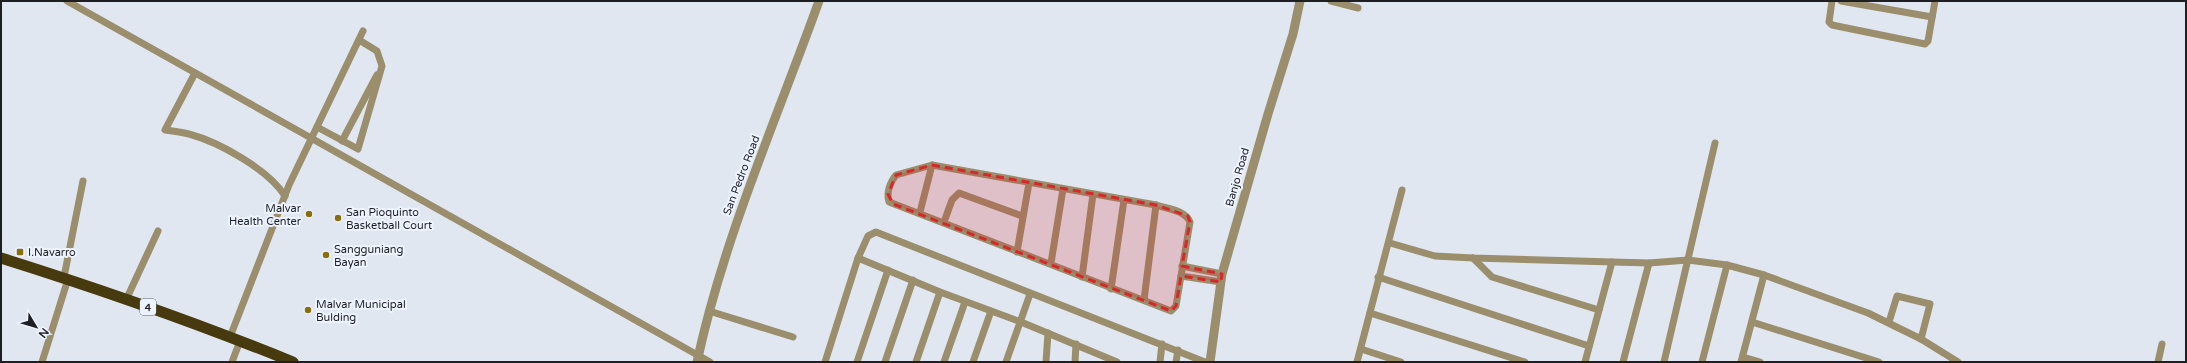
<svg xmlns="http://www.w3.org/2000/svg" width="2187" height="363" font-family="'Varela Round',sans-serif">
  <rect width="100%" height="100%" fill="#e1e7f1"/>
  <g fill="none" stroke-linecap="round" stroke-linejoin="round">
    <g stroke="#9a8e6c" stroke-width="7">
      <polyline points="67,1 710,362"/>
      <polyline points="1331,1 1358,8"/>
      <polyline points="1832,1 1829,22 1832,25 1925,44 1928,41 1935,1"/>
      <polyline points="1841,1 1932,17"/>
      <path d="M195,73L165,130C173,131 181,132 189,134C219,142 269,170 285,196"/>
      <polyline points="317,127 358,149 382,66 377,51 359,40"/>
      <polyline points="342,141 377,75"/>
      <path d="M932,165L1156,205C1168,209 1185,210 1190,222L1176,306L1171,311L889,202C886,193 890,182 896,175Z"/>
      <polyline points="920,212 932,165"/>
      <polyline points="944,222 952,200 959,193 1022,216"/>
      <polyline points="1390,243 1435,256 1473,258 1649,263 1688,260 1727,265 1764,275 1868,313 1921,339 1958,362"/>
      <polyline points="1017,252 1029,183"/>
      <polyline points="858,258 940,292 1021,322 1117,362"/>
      <polyline points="1473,258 1492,277 1599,310"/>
      <polyline points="1051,263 1063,189"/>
      <polyline points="1182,266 1222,274"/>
      <polyline points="1181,276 1221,282"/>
      <polyline points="64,277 83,181"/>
      <polyline points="1082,277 1093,194"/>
      <polyline points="1378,277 1589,346"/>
      <polyline points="1111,289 1124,200"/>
      <polyline points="126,300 158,231"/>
      <polyline points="1144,300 1156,205"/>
      <polyline points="709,311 793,337"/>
      <polyline points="1370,313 1525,362"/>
      <polyline points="1752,322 1879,362"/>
      <polyline points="1889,322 1897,296 1930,304 1921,339"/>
      <polyline points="230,337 289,185 363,31"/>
      <polyline points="1361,349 1401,362"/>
      <polyline points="1743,357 1760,362"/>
      <polyline points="42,362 68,279"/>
      <polyline points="232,362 240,341"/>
      <polyline points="825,362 858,258 868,236 876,232 1205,362"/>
      <polyline points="857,362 888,270"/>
      <polyline points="885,362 913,280"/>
      <polyline points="916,362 940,292"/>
      <polyline points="944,362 965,302"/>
      <polyline points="973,362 991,311"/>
      <polyline points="1006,362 1030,294"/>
      <polyline points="1046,362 1048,333"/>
      <polyline points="1075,362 1076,344"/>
      <polyline points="1160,362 1162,344"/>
      <polyline points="1176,362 1178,350"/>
      <polyline points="1357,362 1402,190"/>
      <polyline points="1585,362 1612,262"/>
      <polyline points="1623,362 1649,263"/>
      <polyline points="1664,362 1715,143"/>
      <polyline points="1702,362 1727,265"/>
      <polyline points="1741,362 1764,275"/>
      <polyline points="2158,362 2162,344"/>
    </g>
    <g stroke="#9a8e6c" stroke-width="9">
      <path d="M697,362C724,237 776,121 819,1"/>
      <polyline points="1210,362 1222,274 1268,114 1293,34 1300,1"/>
    </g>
    <path stroke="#483a0f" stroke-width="11" d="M1,258C100,289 197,323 293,362"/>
  </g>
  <path fill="#d62828" fill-opacity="0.2" stroke="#d62828" stroke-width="3" stroke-dasharray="8 5" stroke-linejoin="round" d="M932,165L1156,205L1188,216L1190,222L1182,266L1222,274L1221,282L1181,276L1176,306L1171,311L893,204L888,194L896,175Z"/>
  <g fill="#896e0e" stroke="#eef4ff" stroke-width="1.5">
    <circle cx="309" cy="214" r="4"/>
    <circle cx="338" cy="218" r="4"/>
    <rect x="16" y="248" width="8" height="8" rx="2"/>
    <circle cx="326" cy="255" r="4"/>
    <circle cx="308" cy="310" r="4"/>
  </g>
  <g text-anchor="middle" stroke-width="4" stroke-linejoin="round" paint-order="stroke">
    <rect fill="#eef4ff" stroke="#5c5f65" stroke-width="1" x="140" y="299" width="16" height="16" rx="3"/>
    <g font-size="10" font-weight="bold" fill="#1d1f23">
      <text x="148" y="311">4</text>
    </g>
    <g font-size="11" fill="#1d1f23" stroke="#eef4ff">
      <text transform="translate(741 175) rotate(-69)" y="4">San Pedro Road</text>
      <text transform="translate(1237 177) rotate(-74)" y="4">Banjo Road</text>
    </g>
    <g font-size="11" fill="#1d1f23" stroke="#eef4ff" text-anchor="start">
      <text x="301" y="212" text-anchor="end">Malvar<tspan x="301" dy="13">Health Center</tspan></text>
      <text x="346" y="216">San Pioquinto<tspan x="346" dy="13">Basketball Court</tspan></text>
      <text x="334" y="253">Sangguniang<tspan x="334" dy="13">Bayan</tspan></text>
      <text x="28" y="256">I.Navarro</text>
      <text x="316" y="308">Malvar Municipal<tspan x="316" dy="13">Bulding</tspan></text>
    </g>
  </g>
  <rect width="2187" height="363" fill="none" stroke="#1d1f23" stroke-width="4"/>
  <g transform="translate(36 327) rotate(128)" stroke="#eef4ff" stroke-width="3" paint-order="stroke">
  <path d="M0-3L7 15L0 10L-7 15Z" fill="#1d1f23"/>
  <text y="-6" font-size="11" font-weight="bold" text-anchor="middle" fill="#1d1f23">N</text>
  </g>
</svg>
